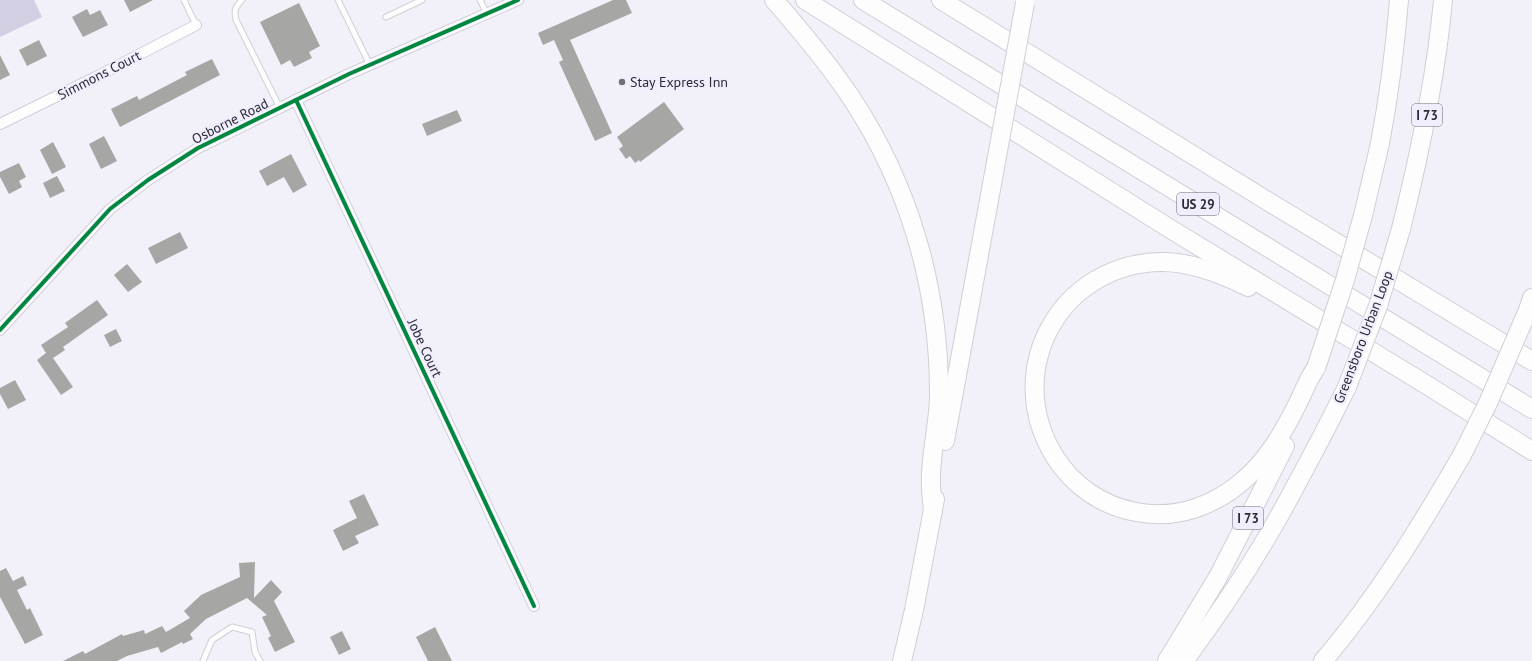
<svg xmlns="http://www.w3.org/2000/svg" width="1532" height="661" font-family="'PT Sans',sans-serif">
  <rect width="100%" height="100%" fill="#f2f1fa"/>
  <polygon fill="#d2cfe3" points="0,0 34,0 42,17 0,37"/>
  <g fill="#a6a6a4">
    <polygon points="124,0 153,0 130,12"/>
    <polygon points="613,0 626,0 632,13 570,40 612,133 595,141 559,62 563,60 554,40 543,45 538,33"/>
    <polygon points="299,3 320,46 309,52 312,58 294,67 290,60 281,65 260,22"/>
    <polygon points="87,9 90,15 100,10 108,25 83,37 72,17"/>
    <polygon points="39,40 47,56 27,66 19,50"/>
    <polygon points="0,55 10,75 0,80"/>
    <polygon points="212,59 220,75 120,127 111,109 137,96 139,100 187,75 185,72"/>
    <polygon points="664,102 684,129 640,162 639,160 635,163 630,156 626,159 619,149 623,146 617,137"/>
    <polygon points="457,110 462,121 427,136 422,124"/>
    <polygon points="104,136 117,161 101,169 89,144"/>
    <polygon points="53,142 66,167 52,174 40,150"/>
    <polygon points="291,154 307,185 293,193 284,177 267,186 259,171"/>
    <polygon points="19,163 26,177 19,181 22,187 9,194 0,177 0,172"/>
    <polygon points="57,176 65,191 50,198 43,183"/>
    <polygon points="180,232 188,248 156,264 148,248"/>
    <polygon points="127,264 142,282 128,292 114,275"/>
    <polygon points="97,300 108,315 63,347 65,350 53,358 73,387 61,395 37,360 46,353 41,345 68,327 65,323"/>
    <polygon points="116,329 122,341 110,347 104,335"/>
    <polygon points="15,380 26,400 8,409 0,394 0,388"/>
    <polygon points="364,494 379,525 355,536 359,543 343,551 333,530 357,518 349,501"/>
    <polygon points="255,562 254,598 271,580 282,592 274,601 295,642 275,652 268,638 271,636 262,617 267,615 247,598 206,619 190,634 193,639 183,644 182,642 161,653 158,647 127,656 117,661 63,661 83,651 85,654 122,634 123,636 144,630 145,634 162,626 166,632 190,618 184,611 201,595 240,577 239,563"/>
    <polygon points="6,568 13,581 23,576 27,585 17,590 27,610 30,608 43,635 25,644 0,597 0,571"/>
    <polygon points="435,627 452,661 428,661 416,637"/>
    <polygon points="342,631 351,649 339,655 330,637"/>
  </g>
  <g fill="none" stroke-linecap="round" stroke-linejoin="round">
    <g stroke="#d0cfd6" stroke-width="7">
      <g id="lane">
        <polyline points="184,0 196,25"/>
        <path d="M242,0C235,7 234,10 236,20L280,108"/>
        <polyline points="338,0 370,65"/>
        <polyline points="480,0 487,14"/>
        <polyline points="386,17 422,0"/>
        <polyline points="203,661 212,640 232,627 252,632 255,652 260,661"/>
      </g>
    </g>
    <g stroke="#d0cfd6" stroke-width="12">
      <g id="street">
        <polyline points="296,100 534,606"/>
        <polyline points="0,124 96,77 196,25"/>
        <polyline points="0,330 110,209 148,180 198,148 349,74 518,0"/>
      </g>
    </g>
    <g stroke="#d0cfd6" stroke-width="20">
      <g id="highway">
        <path d="M774,0C802,32 829,64 852,99C910,187 939,289 939,393C939,421 932,447 931,474C930,486 932,499 933,511"/>
        <polyline points="805,0 1172,230 1422,382 1532,451"/>
        <polyline points="863,0 1532,409"/>
        <polyline points="941,0 1274,205 1532,361"/>
        <path d="M1364,212C1369,189 1375,166 1380,143C1389,96 1395,48 1399,0"/>
        <path d="M1401,229C1420,153 1436,78 1443,0"/>
        <path d="M1248,287C1222,274 1192,262 1162,262C1060,263 1001,371 1055,457C1073,486 1103,506 1136,512C1176,520 1215,506 1245,479C1269,458 1284,431 1298,403C1304,391 1308,379 1316,368"/>
        <polyline points="1528,310 1532,298"/>
        <polyline points="945,441 996,162"/>
        <polyline points="902,661 914,610 935,499"/>
        <polyline points="1167,661 1218,577 1285,446"/>
        <path d="M1184,661C1225,606 1263,548 1295,487C1313,454 1330,421 1347,387"/>
        <path d="M1323,661C1377,598 1420,527 1462,455"/>
      </g>
    </g>
    <use href="#lane" stroke="#fdfdfe" stroke-width="5"/>
    <use href="#street" stroke="#fdfdfe" stroke-width="10"/>
    <use href="#highway" stroke="#fdfdfe" stroke-width="18"/>
    <g stroke="#d0cfd6" stroke-width="20" stroke-linecap="butt">
      <g id="highway-bridge">
        <polyline points="996,162 1025,3"/>
        <polyline points="1316,368 1345,280 1364,212"/>
        <polyline points="1347,387 1378,306 1401,229"/>
        <polyline points="1462,455 1488,403 1528,310"/>
      </g>
    </g>
    <use href="#highway-bridge" stroke="#fdfdfe" stroke-width="18"/>
    <g stroke="#efedfe" stroke-width="6">
      <g id="cycleway">
        <polyline points="296,100 534,606"/>
        <polyline points="0,330 110,209 148,180 198,148 349,74 518,0"/>
      </g>
    </g>
    <use href="#cycleway" stroke="#00873e" stroke-width="4"/>
  </g>
  <circle fill="#717078" stroke="#efedfe" stroke-width="1.5" cx="622" cy="82" r="4"/>
  <g text-anchor="middle" stroke-width="4" stroke-linejoin="round" paint-order="stroke">
    <g fill="#efedfe" stroke="#66656f" stroke-width="1">
      <rect x="1412" y="104" width="30" height="22" rx="3"/>
      <rect x="1177" y="193" width="42" height="22" rx="3"/>
      <rect x="1233" y="507" width="30" height="22" rx="3"/>
    </g>
    <g font-size="13" font-weight="bold" fill="#2c2b32">
      <text x="1427" y="120">I 73</text>
      <text x="1198" y="209">US 29</text>
      <text x="1248" y="523">I 73</text>
    </g>
    <g font-size="14" fill="#2c2b32" stroke="#efedfe">
      <text transform="translate(99 75) rotate(-27)" y="5">Simmons Court</text>
      <text transform="translate(230 121) rotate(-27)" y="5">Osborne Road</text>
      <text transform="translate(1363 337) rotate(-69)" y="5">Greensboro Urban Loop</text>
      <text transform="translate(425 348) rotate(65)" y="5">Jobe Court</text>
    </g>
    <g font-size="14" fill="#2c2b32" stroke="#efedfe" text-anchor="start">
      <text x="630" y="87">Stay Express Inn</text>
    </g>
  </g>
</svg>
